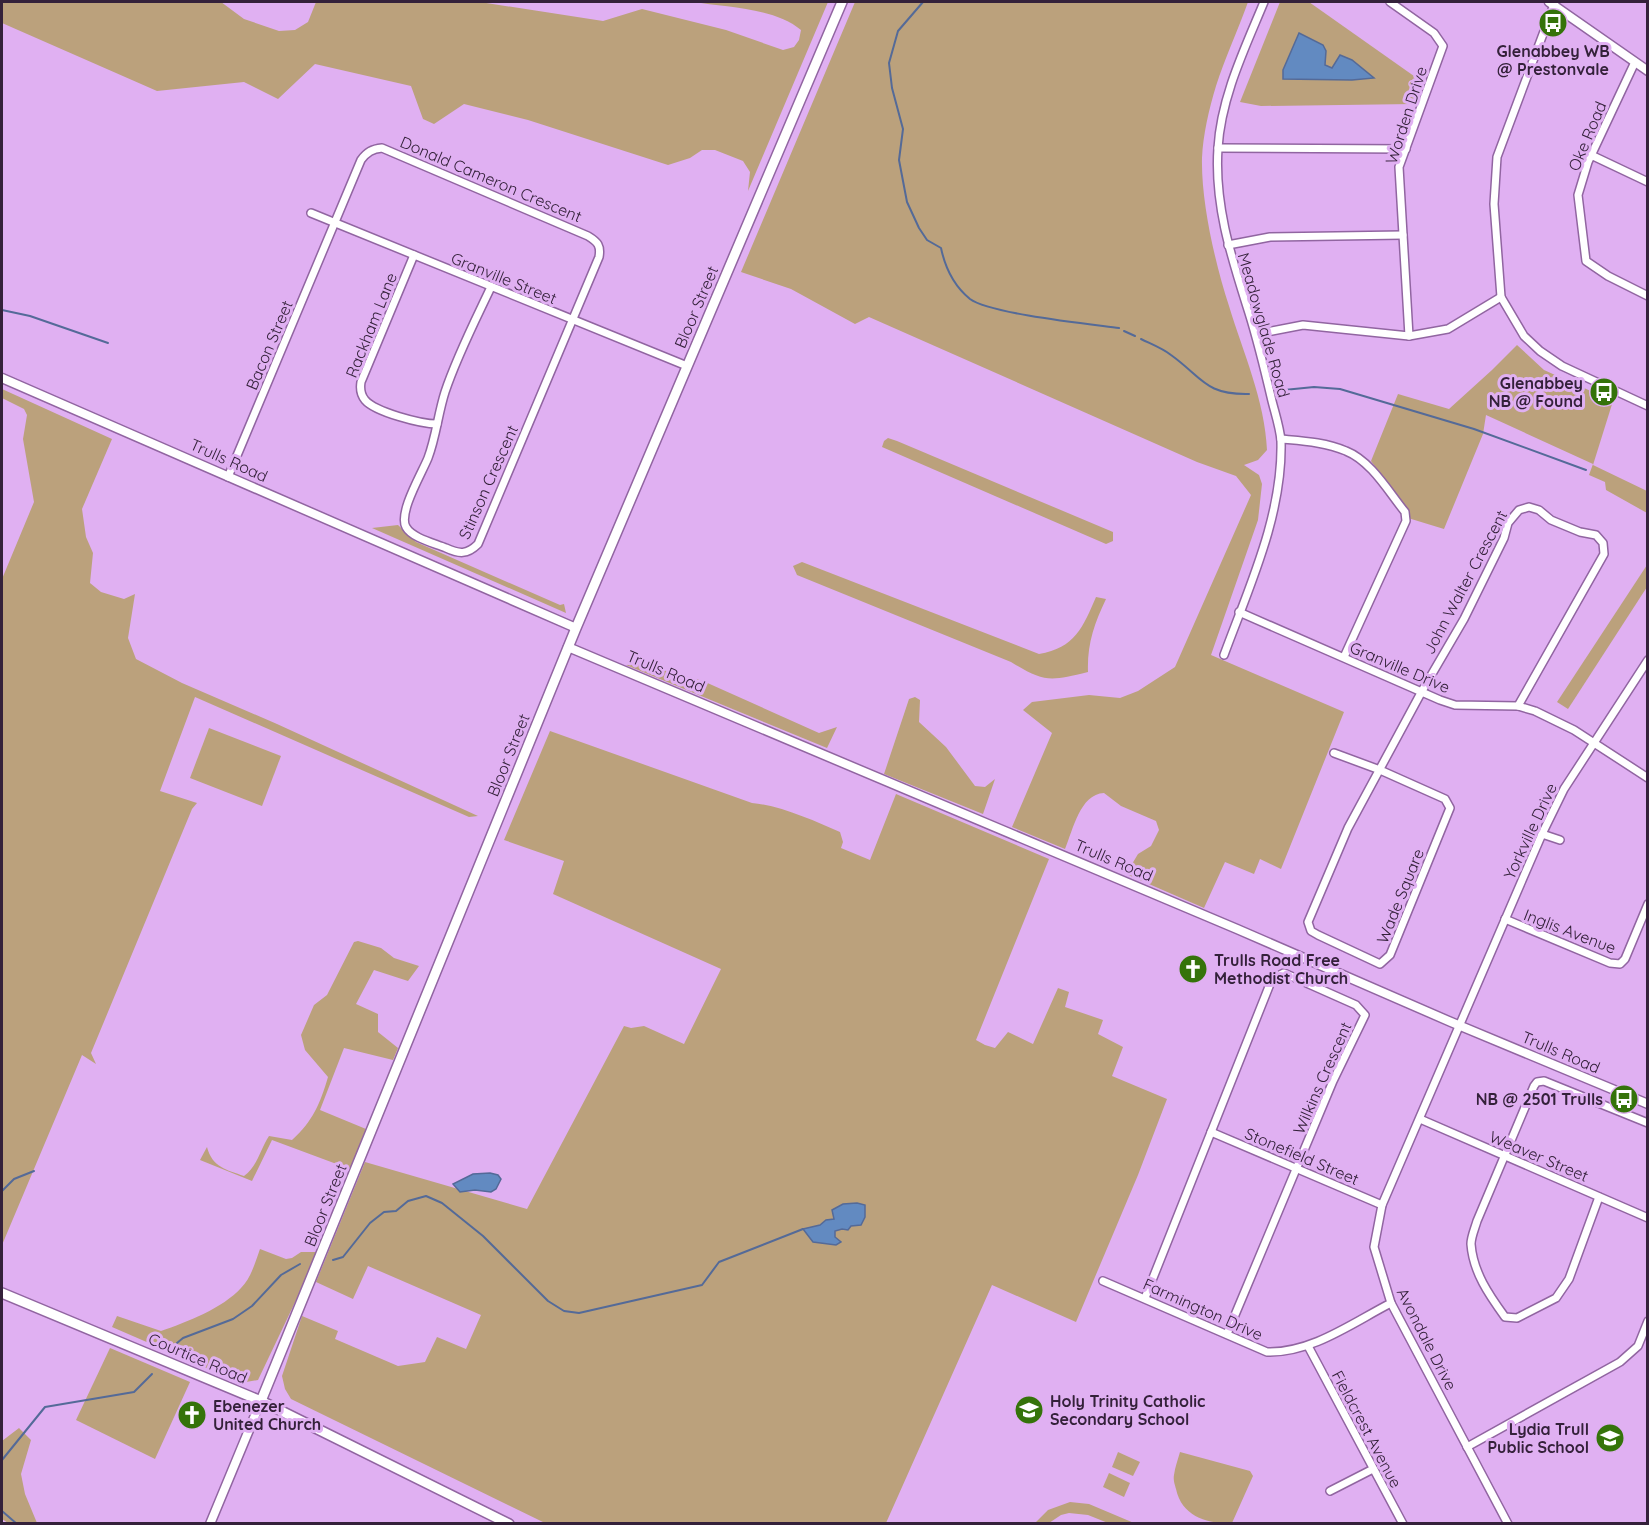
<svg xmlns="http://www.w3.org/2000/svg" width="1649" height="1525" font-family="Quicksand,sans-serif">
  <rect width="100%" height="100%" fill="#e0b0f2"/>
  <g fill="#bba17c">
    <path d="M2,2H221L244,19L279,31L295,30L308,22L316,2H480L603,21L642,9L726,30L783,50L794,47L799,40L801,30C775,8 726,7 693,2H828L748,191L750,172L743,161L715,150H702L690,158L668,165L528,120L464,104L434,124L423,119L411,86L315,64L278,99L244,82L157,91L2,23Z"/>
    <path d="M855,2H1248C1238,30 1225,58 1216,86C1209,109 1203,135 1202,158C1201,202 1215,263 1229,306C1243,352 1265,401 1267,450L1258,460L1244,465L1259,475L1262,484L1258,520L1211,655L1344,712L1281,869L1260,859L1254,874L1225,862L1204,908L1126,874L1138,854L1151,846L1159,830L1156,821L1121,806L1104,793C1080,794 1073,830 1065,849L1012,827L1052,733L1023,710L1032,702L1089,695L1120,698L1138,691L1175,667L1251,495L1236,476L1197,462L869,317L855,324L791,289L741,272Z"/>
    <polygon points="1280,2 1309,2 1421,81 1413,104 1261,106 1240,102"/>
    <polygon points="1517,345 1544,370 1613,401 1593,465 1647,491 1647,513 1606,490 1605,482 1589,475 1593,464 1486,415 1483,434 1444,529 1408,518 1398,498 1371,461 1398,394 1449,409 1492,370"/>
    <polygon points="2,389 112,439 82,509 86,537 93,553 90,583 101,592 124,599 135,594 128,638 136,659 182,683 277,724 478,816 469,817 195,697 160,791 197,803 192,809 91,1053 96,1064 82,1055 2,1245 2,579 34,502 23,439 27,415 24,409 2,398"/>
    <polygon points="888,438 897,441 1113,532 1113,541 1106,544 882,447 884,441"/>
    <polygon points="398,525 416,542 560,605 564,604 566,613 372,528"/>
    <path d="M802,562L1039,654C1075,648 1083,627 1096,597L1106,599C1094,624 1087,645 1088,672C1050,681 1045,683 1011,662L797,575L793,566Z"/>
    <polygon points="1647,565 1647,587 1568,709 1557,702"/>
    <polygon points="641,664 703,681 819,733 837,727 827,748 626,665"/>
    <polygon points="915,697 920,700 919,722 946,747 975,786 985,787 995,779 983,814 884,774 909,699"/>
    <polygon points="209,728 281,756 262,806 190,778"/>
    <path d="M550,731L752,803C779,805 815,821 840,832L843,842L841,848L870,860L896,794L1049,859L976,1040L985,1045L995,1048L1008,1032L1033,1044L1058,988L1069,992L1065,1007L1103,1020L1098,1034L1123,1047L1112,1076L1167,1099L1138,1175L1076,1322L992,1285L886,1523H545L291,1399L285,1389L282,1376L302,1316L338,1331L335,1339L398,1366L425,1362L437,1337L466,1349L481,1315L368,1266L353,1299L316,1282L365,1162L527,1209L624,1026L631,1028L644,1026L684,1044L721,969L553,894L564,861L504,840Z"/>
    <path d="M358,941L381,948L394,958L419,966L408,981L374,970L356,1004L378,1014V1032L398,1048L393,1060L344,1048L320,1110L366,1129L350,1169L272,1140L252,1181L200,1160L207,1147C212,1167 227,1170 244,1176C257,1167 260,1150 269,1136L292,1140C313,1121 320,1104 328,1077L305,1050L301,1035L314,1005L327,995L354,942Z"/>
    <path d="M260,1249L286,1259L292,1258L301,1252H317L298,1296L258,1380L246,1382L232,1379L112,1327L117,1316L161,1331C187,1322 223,1308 241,1288C251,1278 255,1263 260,1249Z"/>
    <polygon points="110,1348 190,1382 155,1459 76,1420"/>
    <polygon points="19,1428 31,1440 21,1474 25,1494 37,1523 8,1523 2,1519 2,1441"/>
    <polygon points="1118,1452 1140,1462 1133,1476 1112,1467"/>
    <path d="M1180,1452L1250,1471L1253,1476L1232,1523C1208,1524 1182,1517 1176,1489C1175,1485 1173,1480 1174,1475C1175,1467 1178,1459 1180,1452Z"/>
    <polygon points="1109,1473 1130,1483 1124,1497 1103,1487"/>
    <polygon points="1070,1502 1089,1504 1134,1523 1108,1523 1088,1515 1069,1513 1061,1515 1049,1523 1035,1523 1048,1510"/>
  </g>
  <g fill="#628ac1" stroke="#546a98" stroke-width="1.5">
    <polygon points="1299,33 1323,45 1326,51 1325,65 1332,68 1340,55 1352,60 1374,78 1352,80 1283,79 1283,70"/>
    <polygon points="490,1173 498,1175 501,1179 496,1189 491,1192 475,1190 460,1192 453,1184 473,1174"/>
    <polygon points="857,1203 865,1205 865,1217 861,1225 851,1226 848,1230 842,1229 835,1231 835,1237 841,1242 836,1245 813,1242 803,1229 820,1225 826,1220 834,1219 832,1210 843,1204"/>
  </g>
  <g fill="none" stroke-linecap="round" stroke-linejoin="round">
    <g stroke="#546a98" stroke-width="2">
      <path d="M923,2L898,31L889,63L892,88L903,129L899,160L907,202L919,228L927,240L941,248C945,267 954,286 970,299C991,314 1089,324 1119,328"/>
      <polyline points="2,310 30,316 108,343"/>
      <polyline points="1124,331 1135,336"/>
      <path d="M1141,339C1151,344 1162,348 1171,355C1203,378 1205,395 1249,394"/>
      <polyline points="1284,390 1314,387 1340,389 1474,429 1586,470"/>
      <polyline points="2,1191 14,1179 34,1171"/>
      <polyline points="333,1260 343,1257 370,1223 384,1212 396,1211 408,1201 426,1196 442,1203 483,1236 548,1301 564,1311 579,1313 702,1285 719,1262 803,1229"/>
      <polyline points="177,1343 183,1338 233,1319 252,1306 281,1275 300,1264"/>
      <polyline points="2,1460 45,1407 134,1392 152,1374"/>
      <polyline points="2,1511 17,1524"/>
    </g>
    <g stroke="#9165a1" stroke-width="10">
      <g id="minor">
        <polyline points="1390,2 1434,33 1443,46 1399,167 1409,336"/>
        <polyline points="1555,2 1497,157 1494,204 1501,297 1524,336 1540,351 1562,366 1648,406"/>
        <polyline points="1635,62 1588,162 1578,195 1586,261 1608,276 1648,296"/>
        <polyline points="1218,148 1406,149"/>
        <polyline points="1591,155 1648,182"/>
        <polyline points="311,213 687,366"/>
        <polyline points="1228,245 1270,237 1403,235"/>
        <path d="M414,255L361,382C360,388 360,394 365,400C375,412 421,424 437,424"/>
        <polyline points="1256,334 1303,325 1409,336 1448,329 1501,297"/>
        <path d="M1281,439C1303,441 1325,442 1346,451C1371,461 1388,491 1405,512L1406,521L1344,657"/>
        <path d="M228,477L361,160C367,152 372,149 382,148L588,236C598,242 601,246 599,257L478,544C467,555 459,554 446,548C434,543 412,538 406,527C398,513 422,473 428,458C436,437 438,414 445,392C457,356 475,321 491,287"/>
        <polyline points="1239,612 1440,700 1455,705 1518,706 1535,711 1574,730 1648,778"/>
        <path d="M1224,655C1249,587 1283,515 1281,441C1280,428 1275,413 1272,401C1265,371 1258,342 1249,313C1232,259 1214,206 1218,148C1221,97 1245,48 1264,2"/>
        <polyline points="1334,753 1380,770 1445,799 1450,808 1390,955 1380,964 1318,935 1311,931 1308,922 1348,828 1422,691 1464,619 1504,538 1508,523 1519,510 1529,507 1539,510 1551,520 1580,532 1596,535 1603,543 1604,554 1518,706"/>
        <polyline points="1542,834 1560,840"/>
        <polyline points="1505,919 1610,963 1620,964 1625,959 1648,904"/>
        <polyline points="1420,1119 1648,1218"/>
        <polyline points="1211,1132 1382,1205"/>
        <path d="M1599,1197L1569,1279L1556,1298L1517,1318L1505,1317C1489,1295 1473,1272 1471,1244C1471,1237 1475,1228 1477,1221L1534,1086L1537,1082L1544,1081L1648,1123"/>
        <path d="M1103,1281L1267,1352C1312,1353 1352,1323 1391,1303"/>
        <polyline points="1145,1298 1272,979 1284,973 1356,1005 1365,1015 1333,1081 1227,1334"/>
        <polyline points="1308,1346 1403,1524"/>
        <polyline points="1467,1447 1620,1362 1638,1346 1648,1321"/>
        <polyline points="1330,1491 1373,1469"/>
        <polyline points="1508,1524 1391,1303 1374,1247 1382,1205 1542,834 1564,789 1648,660"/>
      </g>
    </g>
    <g stroke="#9165a1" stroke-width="11">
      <g id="tertiary">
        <polyline points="1549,2 1648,71"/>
        <polyline points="2,378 576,628"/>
        <polyline points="568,647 1237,929 1451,1022 1648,1104"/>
        <polyline points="210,1524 261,1401"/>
      </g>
    </g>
    <g stroke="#9165a1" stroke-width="12">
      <g id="secondary">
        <polyline points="2,1293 261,1401 509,1524"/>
        <polyline points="261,1401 576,628 842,2"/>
      </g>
    </g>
    <use href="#minor" stroke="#fff" stroke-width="7"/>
    <use href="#tertiary" stroke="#fff" stroke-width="8"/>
    <use href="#secondary" stroke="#fff" stroke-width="9"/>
  </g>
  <defs>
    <g id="bus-disc" transform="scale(1.5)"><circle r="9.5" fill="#35730a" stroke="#e0b0f2"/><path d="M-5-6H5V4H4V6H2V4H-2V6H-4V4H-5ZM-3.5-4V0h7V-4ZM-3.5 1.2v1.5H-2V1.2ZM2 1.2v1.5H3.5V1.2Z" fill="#fff"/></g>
    <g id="church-disc" transform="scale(1.5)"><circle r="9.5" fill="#35730a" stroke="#e0b0f2"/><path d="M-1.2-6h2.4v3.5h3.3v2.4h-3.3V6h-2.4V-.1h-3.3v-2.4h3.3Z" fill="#fff"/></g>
    <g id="school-disc" transform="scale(1.5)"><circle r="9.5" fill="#35730a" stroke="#e0b0f2"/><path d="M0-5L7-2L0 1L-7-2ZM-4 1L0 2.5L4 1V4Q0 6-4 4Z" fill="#fff"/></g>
  </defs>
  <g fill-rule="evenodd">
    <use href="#bus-disc" x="1553" y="23"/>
    <use href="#bus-disc" x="1604" y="392"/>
    <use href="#church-disc" x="1193" y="969"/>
    <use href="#bus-disc" x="1624" y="1099"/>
    <use href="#school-disc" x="1029" y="1410"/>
    <use href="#church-disc" x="192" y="1415"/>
    <use href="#school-disc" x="1610" y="1438"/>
  </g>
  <g text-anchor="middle" stroke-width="6" stroke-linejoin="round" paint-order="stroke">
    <g font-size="16" font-weight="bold" fill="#34213a" stroke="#e0b0f2" text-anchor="end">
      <text x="1553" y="57" text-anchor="middle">Glenabbey WB<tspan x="1553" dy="18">@ Prestonvale</tspan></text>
      <text x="1583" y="389">Glenabbey<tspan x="1583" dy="18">NB @ Found</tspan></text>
      <text x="1214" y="966" text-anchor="start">Trulls Road Free<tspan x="1214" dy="18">Methodist Church</tspan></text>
      <text x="1603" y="1105">NB @ 2501 Trulls</text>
      <text x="1050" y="1407" text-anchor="start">Holy Trinity Catholic<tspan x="1050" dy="18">Secondary School</tspan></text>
      <text x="213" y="1412" text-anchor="start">Ebenezer<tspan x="213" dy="18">United Church</tspan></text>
      <text x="1589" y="1435">Lydia Trull<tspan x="1589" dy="18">Public School</tspan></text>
    </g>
    <g font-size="16" fill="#34213a" stroke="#e0b0f2">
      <text transform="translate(1406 115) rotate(-72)" y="6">Worden Drive</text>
      <text transform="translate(1587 136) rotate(-67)" y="6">Oke Road</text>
      <text transform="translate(491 179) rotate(23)" y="6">Donald Cameron Crescent</text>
      <text transform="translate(504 278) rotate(22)" y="6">Granville Street</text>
      <text transform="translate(696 307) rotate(-67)" y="6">Bloor Street</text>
      <text transform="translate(371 325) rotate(-68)" y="6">Rackham Lane</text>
      <text transform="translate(1264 325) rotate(74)" y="6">Meadowglade Road</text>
      <text transform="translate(269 345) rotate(-67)" y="6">Bacon Street</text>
      <text transform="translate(229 460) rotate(24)" y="6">Trulls Road</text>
      <text transform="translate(488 482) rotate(-66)" y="6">Stinson Crescent</text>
      <text transform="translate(1465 582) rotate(-62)" y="6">John Walter Crescent</text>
      <text transform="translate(1400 667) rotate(23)" y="6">Granville Drive</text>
      <text transform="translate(666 671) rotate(23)" y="6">Trulls Road</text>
      <text transform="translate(508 755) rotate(-68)" y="6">Bloor Street</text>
      <text transform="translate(1530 831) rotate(-65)" y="6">Yorkville Drive</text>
      <text transform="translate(1114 860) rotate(23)" y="6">Trulls Road</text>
      <text transform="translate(1400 896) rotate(-68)" y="6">Wade Square</text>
      <text transform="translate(1570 931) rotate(21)" y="6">Inglis Avenue</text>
      <text transform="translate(1561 1052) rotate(23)" y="6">Trulls Road</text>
      <text transform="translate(1322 1078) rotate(-66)" y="6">Wilkins Crescent</text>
      <text transform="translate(1302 1156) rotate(23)" y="6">Stonefield Street</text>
      <text transform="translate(1539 1156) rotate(23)" y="6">Weaver Street</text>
      <text transform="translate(325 1205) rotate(-68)" y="6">Bloor Street</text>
      <text transform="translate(1203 1309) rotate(24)" y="6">Farmington Drive</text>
      <text transform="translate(1427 1339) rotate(63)" y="6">Avondale Drive</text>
      <text transform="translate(198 1358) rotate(23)" y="6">Courtice Road</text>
      <text transform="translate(1367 1429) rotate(62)" y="6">Fieldcrest Avenue</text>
    </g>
  </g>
  <rect width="1649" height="1525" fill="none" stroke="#34213a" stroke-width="6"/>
</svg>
